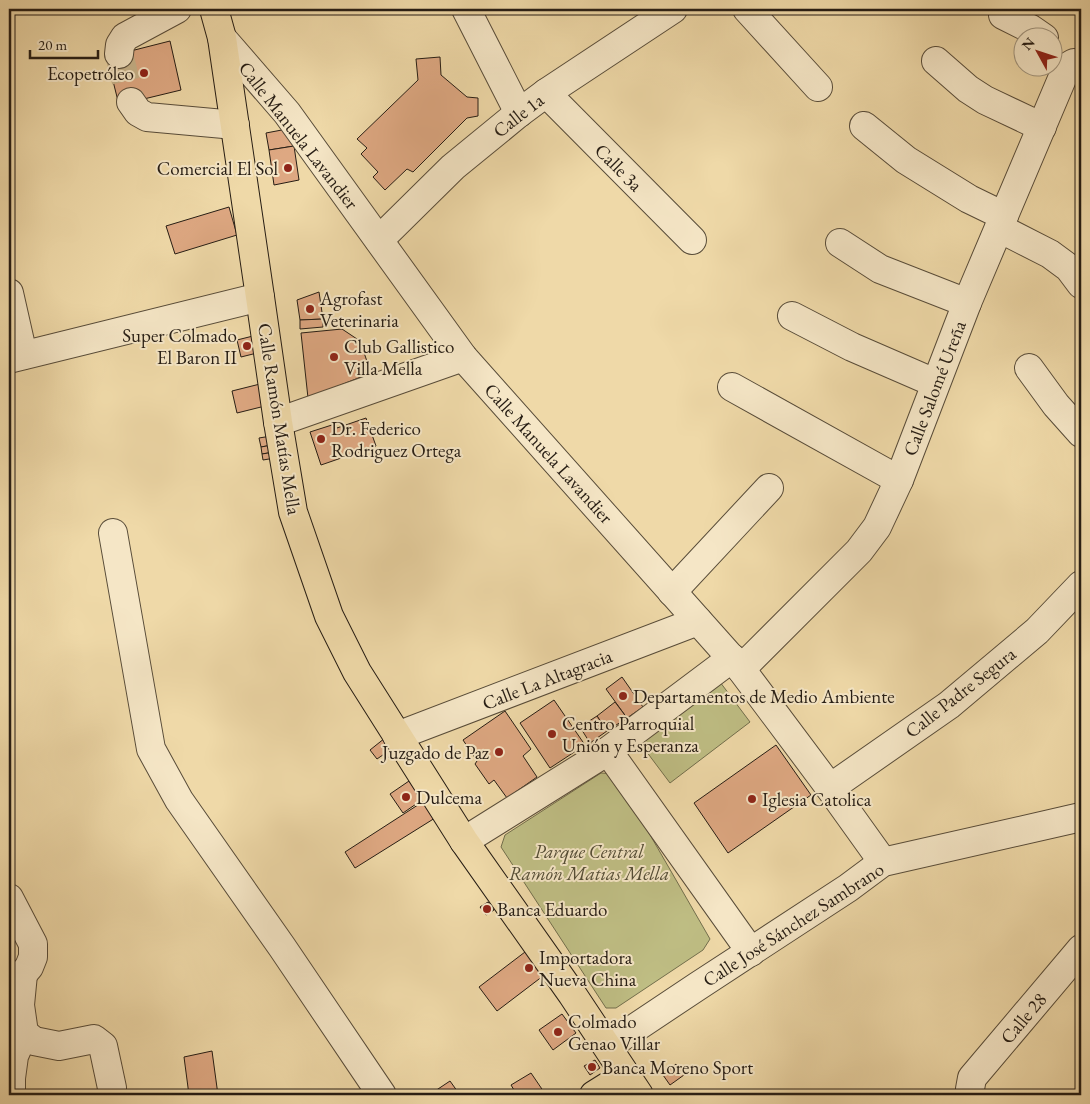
<svg xmlns="http://www.w3.org/2000/svg" width="1090" height="1104" font-family="'EB Garamond',serif">
  <rect width="100%" height="100%" fill="#efd9a8"/>
  <filter id="stains"><feTurbulence type="fractalNoise" baseFrequency=".004" numOctaves="4"/><feColorMatrix values="0 0 0 0 .2 0 0 0 0 .09 0 0 0 0 .02 0 0 0 .5 -.17"/></filter>
  <radialGradient id="worn" r=".72"><stop offset=".6" stop-color="#630" stop-opacity="0"/><stop offset="1" stop-color="#630" stop-opacity=".3"/></radialGradient>
  <g fill="#bfbe84" stroke="#726e4c">
    <polygon points="717,678 750,722 670,783 637,739"/>
    <polygon points="601,773 615,774 710,939 703,950 616,1008 606,1008 501,847 505,835"/>
  </g>
  <g fill="#dea882" stroke="#261d14">
    <polygon points="170,41 181,90 119,105 107,57"/>
    <polygon points="440,57 441,75 467,97 478,98 478,116 467,118 413,172 407,169 385,190 373,177 378,172 361,154 367,148 357,139 418,80 416,59"/>
    <polygon points="287,129 294,146 269,150 266,133"/>
    <polygon points="294,146 299,180 274,185 269,150"/>
    <polygon points="229,207 237,235 175,254 166,226"/>
    <polygon points="319,292 323,319 300,320 297,300"/>
    <polygon points="323,319 323,327 300,329 300,320"/>
    <polygon points="342,329 360,341 371,373 308,398 301,333"/>
    <polygon points="253,336 257,353 241,357 237,340"/>
    <polygon points="260,384 265,406 237,413 232,391"/>
    <polygon points="366,418 376,446 321,465 310,432 335,424 337,428"/>
    <polygon points="271,436 272,445 261,447 259,438"/>
    <polygon points="272,445 274,452 262,454 261,447"/>
    <polygon points="274,452 275,458 263,460 262,454"/>
    <polygon points="622,677 643,707 627,718 606,689"/>
    <polygon points="554,700 585,745 550,768 520,723"/>
    <polygon points="615,702 627,718 607,731 597,716"/>
    <polygon points="505,711 531,749 523,756 537,777 507,798 494,780 489,784 475,764 477,761 463,740"/>
    <polygon points="597,716 607,731 590,743 580,727"/>
    <polygon points="385,738 393,748 377,759 370,750"/>
    <polygon points="776,745 811,795 728,853 694,803"/>
    <polygon points="393,748 397,753 390,759 385,753"/>
    <polygon points="409,781 422,800 403,813 390,794"/>
    <polygon points="424,801 435,818 355,868 345,852"/>
    <polygon points="488,902 494,910 486,915 480,907"/>
    <polygon points="525,952 543,976 497,1011 479,987"/>
    <polygon points="562,1014 576,1033 553,1050 539,1030"/>
    <polygon points="212,1051 218,1095 189,1095 184,1057"/>
    <polygon points="595,1060 600,1068 590,1075 584,1066"/>
    <polygon points="676,1064 684,1075 670,1085 663,1075"/>
    <polygon points="531,1073 546,1095 517,1095 511,1085"/>
    <polygon points="450,1081 460,1095 429,1095"/>
  </g>
  <g fill="none" stroke-linecap="round" stroke-linejoin="round">
    <polyline stroke="#c7b38a" stroke-width="28" stroke-dasharray="28 14" stroke-linecap="butt" points="119,54 131,102"/>
    <g stroke="#584c39" stroke-width="30">
      <g id="minor">
        <polyline points="466,9 519,113"/>
        <polyline points="747,9 818,87"/>
        <polyline points="1003,15 1031,29 1044,38"/>
        <polyline points="222,38 287,113 463,357 741,669 830,788 883,862"/>
        <polyline points="119,54 120,45 125,37 177,9"/>
        <polyline points="936,61 968,89 985,100 1042,127"/>
        <polyline points="546,93 692,240"/>
        <polyline points="131,102 138,112 147,117 235,125"/>
        <polyline points="864,126 906,160 969,199 1004,216"/>
        <polyline points="999,228 1050,254 1069,268 1081,284"/>
        <polyline points="379,240 453,167 519,113 546,93 673,9"/>
        <polyline points="840,243 880,269 967,303"/>
        <polyline points="9,293 23,355"/>
        <polyline points="792,316 852,347 935,383"/>
        <polyline points="9,359 260,297"/>
        <polyline points="1029,368 1056,405 1081,433"/>
        <polyline points="732,387 899,480"/>
        <polyline points="278,422 463,357"/>
        <polyline points="113,533 151,749 179,800 282,947 382,1095"/>
        <polyline points="672,592 769,488"/>
        <polyline points="741,669 859,551 877,527 899,480 967,303 1067,67 1074,63 1081,64"/>
        <polyline points="397,736 698,621"/>
        <polyline points="608,751 751,952"/>
        <polyline points="830,788 949,705 1037,631 1081,585"/>
        <polyline points="464,841 608,751 732,658"/>
        <polyline points="9,898 33,944 33,957 29,967 23,974"/>
        <polyline points="23,974 20,1005 24,1033 34,1041 59,1046 94,1039 103,1046 112,1088 112,1095"/>
        <polyline points="608,1046 698,986 848,888 883,862 1081,817"/>
        <polyline points="11,1095 11,1078 14,1056 24,1033"/>
        <polyline points="971,1095 970,1089 972,1078 1081,949"/>
      </g>
    </g>
    <g stroke="#261d14" stroke-width="30">
      <g id="major">
        <polyline points="214,9 222,38 260,297 278,422 293,512 329,616 357,672 464,841 572,994 639,1095"/>
        <polyline points="594,1095 626,1075"/>
      </g>
    </g>
    <use href="#minor" stroke="#f5e6c6" stroke-width="28"/>
    <use href="#major" stroke="#efd9a8" stroke-width="28"/>
  </g>
  <g fill="#8f2418" stroke="#f5e6c6" stroke-width="2">
    <circle cx="144" cy="73" r="5"/>
    <circle cx="288" cy="168" r="5"/>
    <circle cx="310" cy="309" r="5"/>
    <circle cx="247" cy="346" r="5"/>
    <circle cx="334" cy="357" r="5"/>
    <circle cx="321" cy="439" r="5"/>
    <circle cx="623" cy="696" r="5"/>
    <circle cx="552" cy="734" r="5"/>
    <circle cx="499" cy="752" r="5"/>
    <circle cx="406" cy="797" r="5"/>
    <circle cx="752" cy="799" r="5"/>
    <circle cx="487" cy="909" r="5"/>
    <circle cx="529" cy="968" r="5"/>
    <circle cx="558" cy="1032" r="5"/>
    <circle cx="592" cy="1067" r="5"/>
  </g>
  <g text-anchor="middle" stroke-width="4" stroke-linejoin="round" paint-order="stroke">
    <g font-size="19" fill="#261d14" stroke="#f5e6c6" text-anchor="start">
      <text x="134" y="80" text-anchor="end">Ecopetróleo</text>
      <text x="278" y="175" text-anchor="end">Comercial El Sol</text>
      <text x="320" y="305">Agrofast<tspan x="320" dy="22">Veterinaria</tspan></text>
      <text x="237" y="342" text-anchor="end">Super Colmado<tspan x="237" dy="22">El Baron II</tspan></text>
      <text x="344" y="353">Club Gallistico<tspan x="344" dy="22">Villa Mella</tspan></text>
      <text x="331" y="435">Dr. Federico<tspan x="331" dy="22">Rodriguez Ortega</tspan></text>
      <text x="633" y="703">Departamentos de Medio Ambiente</text>
      <text x="562" y="730">Centro Parroquial<tspan x="562" dy="22">Unión y Esperanza</tspan></text>
      <text x="489" y="759" text-anchor="end">Juzgado de Paz</text>
      <text x="416" y="804">Dulcema</text>
      <text x="762" y="806">Iglesia Catolica</text>
      <text x="497" y="916">Banca Eduardo</text>
      <text x="539" y="964">Importadora<tspan x="539" dy="22">Nueva China</tspan></text>
      <text x="568" y="1028">Colmado<tspan x="568" dy="22">Genao Villar</tspan></text>
      <text x="602" y="1074">Banca Moreno Sport</text>
    </g>
    <g font-size="19" fill="#261d14" stroke="#f5e6c6">
      <text transform="translate(518 115) rotate(-38)" y="7">Calle 1a</text>
      <text transform="translate(299 135) rotate(52)" y="7">Calle Manuela Lavandier</text>
      <text transform="translate(619 167) rotate(45)" y="7">Calle 3a</text>
      <text transform="translate(934 388) rotate(-69)" y="7">Calle Salomé Ureña</text>
      <text transform="translate(280 419) rotate(81)" y="7">Calle Ramón Matías Mella</text>
      <text transform="translate(549 453) rotate(48)" y="7">Calle Manuela Lavandier</text>
      <text transform="translate(547 679) rotate(-21)" y="7">Calle La Altagracia</text>
      <text transform="translate(960 692) rotate(-38)" y="7">Calle Padre Segura</text>
      <text transform="translate(793 924) rotate(-33)" y="7">Calle José Sánchez Sambrano</text>
      <text transform="translate(1023 1018) rotate(-50)" y="7">Calle 28</text>
    </g>
    <g font-size="19" font-style="italic" fill="#544d36" stroke="#f5e6c6">
      <text x="589" y="858">Parque Central<tspan x="589" dy="22">Ramón Matias Mella</tspan></text>
    </g>
  </g>
  <rect width="1090" height="1104" fill="none" stroke="#efd9a8" stroke-width="30"/>
  <rect x="10" y="10" width="1070" height="1084" fill="none" stroke="#261d14" stroke-width="2.5"/>
  <rect x="15" y="15" width="1060" height="1074" fill="none" stroke="#261d14"/>
  <g transform="translate(1038 52) rotate(310)"><circle r="24" fill="#f5e6c6" stroke="#a2967f"/>
  <path d="M0-4L9 19L0 12L-9 19Z" fill="#8f2418"/>
  <text y="-8" font-size="14" font-weight="bold" text-anchor="middle" fill="#261d14">N</text>
  </g>
  <path d="M30 50v8h68v-8" fill="none" stroke="#261d14" stroke-width="2.5"/>
  <text x="38" y="50" font-size="15" fill="#261d14" stroke="#f5e6c6" stroke-width="4" paint-order="stroke">20 m</text>
  <rect width="100%" height="100%" filter="url(#stains)"/>
  <rect width="100%" height="100%" fill="url(#worn)"/>
</svg>
